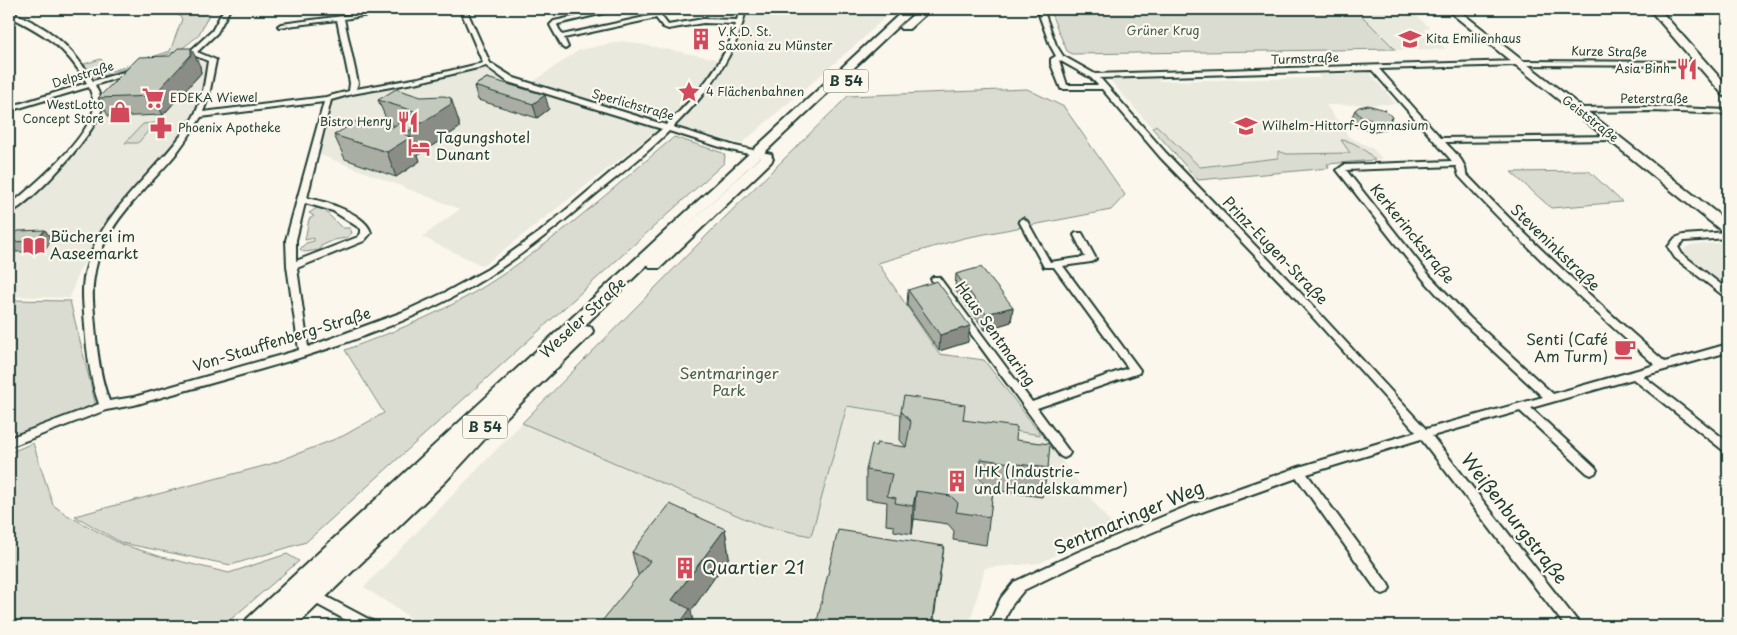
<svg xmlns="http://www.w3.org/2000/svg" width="1737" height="635" font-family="'Playpen Sans',sans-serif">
  <rect width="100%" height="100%" fill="#fbf7ec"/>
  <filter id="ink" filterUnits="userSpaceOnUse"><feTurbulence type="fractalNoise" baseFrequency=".02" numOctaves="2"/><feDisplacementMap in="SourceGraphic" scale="10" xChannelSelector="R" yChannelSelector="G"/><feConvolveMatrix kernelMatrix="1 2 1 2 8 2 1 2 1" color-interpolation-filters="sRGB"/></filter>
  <g filter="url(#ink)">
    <g fill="#eae9de">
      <polygon points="708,9 894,9 859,42 741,144 665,124 483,266 422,237 460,209 318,154 333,99 483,67 502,80 524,88 579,50 623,41 717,59 727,42 737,13 714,17"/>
      <polygon points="1355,9 1409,9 1430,28 1424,29 1446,49 1396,50"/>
      <polygon points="187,60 210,63 206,89 193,117 155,166 115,210 78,273 70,298 9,296 9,217 61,170 87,138 97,120 107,83"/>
      <polygon points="1370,73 1396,104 1326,105 1349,137 1372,148 1383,159 1327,164 1329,168 1198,180 1109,79 1157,78 1159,81 1320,78 1318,74"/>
      <polygon points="1720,243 1728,247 1728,287 1715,278 1710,278 1685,256 1683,253 1685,248 1691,245"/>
      <polygon points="847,405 1041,435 1113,526 1040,563 985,568 969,626 423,626 364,587 522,423 762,526 811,535"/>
    </g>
    <g fill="#dbdcd1" stroke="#7d8c82">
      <polygon points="174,9 212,9 198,36 180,50 100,77 95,77 84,64 101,59 112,71 170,51 182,19"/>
      <polygon points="1049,9 1355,9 1395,49 1072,54 1067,51"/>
      <polygon points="1027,89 1064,107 1125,195 1111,210 964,238 878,263 939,354 984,360 1041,435 847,406 811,536 762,526 522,423 712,230 848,96"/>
      <polygon points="155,123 138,143 125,143 143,124"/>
      <path d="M1156,125L1200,167L1278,158V151L1287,154L1350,153L1341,140C1353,140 1367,151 1375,160L1327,164L1329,168L1198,180L1152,128Z"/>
      <path d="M674,137L723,153L725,156L724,163L306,542L231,565L122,543L75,516L271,464L343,436L384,413L345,350C399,330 454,308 502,275C563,234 618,184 674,137Z"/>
      <polygon points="1589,171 1622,202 1551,208 1511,172"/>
      <polygon points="320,206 342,228 350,228 352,233 346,238 334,240 321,246 320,250 304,252 300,249 306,243 314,241 314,238 305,240 309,219 314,216 309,213"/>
      <polygon points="9,300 70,301 96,406 9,437"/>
      <polygon points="33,443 53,505 67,515 121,544 162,557 229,573 287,554 299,561 223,626 9,626 9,453"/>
    </g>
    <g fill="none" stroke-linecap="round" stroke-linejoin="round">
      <g stroke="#1f3d34" stroke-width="4">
        <g id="street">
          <path d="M224,9H230L217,33L197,52L216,60L209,95L203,112L326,97L349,91L350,83L337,20L279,27L278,26L281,24L374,12V14L344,19L358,83L356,89L419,78L483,63L460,9H466L490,63L514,78L666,125C695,97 725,64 736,24L703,23L668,29L663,27L656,18L564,38L568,47L565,49L562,47L550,25L554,21L610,9H621L558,24L557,25L562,35L654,15L650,9H656L668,25L703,19L737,20L740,9H746C737,55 707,94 673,127L735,146L771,154L772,156L768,158L730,150L669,131C647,153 622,173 597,193C552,231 506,269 453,297C353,349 241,374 134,405L106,410L9,447V438L99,404C90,379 87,352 85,326C84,309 81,290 85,273C99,208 162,171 194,116C203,99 205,80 208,61L188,53L212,31ZM486,66L508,82L662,129L540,232L488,269L446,292L403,312L308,347L297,268L364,241L371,233C367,214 324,201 307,198L331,100L352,94L419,82ZM324,102L286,240L287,266L299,350L134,397L109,401C100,377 97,352 95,326C94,310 91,293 94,277C101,226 144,192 175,155C184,143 193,130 201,117ZM305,203L333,211L361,229V233L358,237L296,261V240Z"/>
          <path d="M1037,9H1043L1056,45L1063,56L1095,74L1517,61L1704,62L1705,64L1701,66L1517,65L1379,69L1441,138L1617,136V140H1614L1445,142C1453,151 1466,161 1466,174C1529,240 1596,302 1665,362L1728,344V352L1643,376L1728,442V452L1724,451L1633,379L1531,408L1595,467L1597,470L1595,473L1591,475L1587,473L1520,411L1432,436L1578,622L1580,626H1565L1421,439L1307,474L1388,584L1390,588L1388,592L1383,594L1378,592L1297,478L1196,514L1086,560L1024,590L1011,606L1002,626H988L1001,598L1014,582L1078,552L1188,506L1299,467L1416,432L1290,292L1160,157L1102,89H1061L1051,64V59L1056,56L1050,45ZM1059,60L1091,78L1098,85H1067ZM1372,70L1452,161L1344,165L1337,170L1423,279L1462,322L1543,397L1426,429L1296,288L1166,153L1100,78ZM1456,166L1459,176C1521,243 1587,305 1655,365L1553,394L1470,318L1429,275L1346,170Z"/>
          <path d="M9,12C48,25 72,47 93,81L134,69L138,71L95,85C98,92 103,100 102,107C99,130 30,206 9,213V206C32,187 92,136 94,106C94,99 91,93 89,87L9,111V107L87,83C65,46 46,35 9,16Z"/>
          <polygon points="1652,107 1728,110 1728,114 1652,111 1579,112 1575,110 1579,108"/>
          <polygon points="1023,218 1027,221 1050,262 1085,257 1074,235 1076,233 1082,233 1096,259 1091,262 1063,266 1140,370 1139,373 1037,408 1068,450 1070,453 1068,456 1064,458 1060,456 931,279 933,277 939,277 1032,402 1128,368 1054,267 1044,267 1019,221"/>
          <polygon points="1728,232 1728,238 1684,241 1678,247 1682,254 1728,290 1728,298 1725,297 1675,258 1668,247 1675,238 1683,235"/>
          <polygon points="310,588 374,622 376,626 357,626 305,598 303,594 305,590"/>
        </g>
      </g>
      <g stroke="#1f3d34" stroke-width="4">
        <g id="secondary">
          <polygon points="1446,9 1457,9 1728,222 1728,233 1723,232"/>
          <polygon points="1649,9 1659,9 1728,87 1728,97 1724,96"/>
        </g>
      </g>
      <g stroke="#1f3d34" stroke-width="4">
        <g id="primary">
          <polygon points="905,9 916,9 673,239 761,156 771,156 773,159 771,162 660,268 650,268 648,264 584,326 591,327 593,331 591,335 493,430 447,480 296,626 244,626 247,619"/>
          <polygon points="920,9 931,9 909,29 901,29 899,27 901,25"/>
        </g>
      </g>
      <use href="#street" fill="#fbf7ec" fill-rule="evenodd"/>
      <use href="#secondary" fill="#fbf7ec" fill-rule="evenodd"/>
      <use href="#primary" fill="#fbf7ec" fill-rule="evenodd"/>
    </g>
    <g fill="#a9ada3" stroke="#1f3d34">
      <polygon points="200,66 201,73 163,115 109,117 98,98"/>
      <polygon points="487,78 549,109 537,118 478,100 474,86"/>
      <polygon points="378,100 459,122 459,128 418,155 420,161 396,177 345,159 334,135 389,129 395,126 388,123"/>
      <polygon points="1355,110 1388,127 1384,130 1374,132 1357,127 1351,119"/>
      <polygon points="45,230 52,240 43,251 16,252 9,243 9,241"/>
      <polygon points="956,274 1013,307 1011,322 985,330 955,290"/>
      <polygon points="908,290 968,342 939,351 907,305"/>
      <polygon points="901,411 964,420 1016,440 1048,468 1042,497 993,490 986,545 953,540 954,531 948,524 914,519 912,534 894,531 894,526 886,525 887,502 866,499 866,470 906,447 900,440"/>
      <polygon points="725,529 729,557 691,611 638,575 632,552"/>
    </g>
    <g fill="#898d85" stroke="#1f3d34">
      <polygon points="191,48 200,66 201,73 163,115 153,96"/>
      <polygon points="545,95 549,109 537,118 533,104"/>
      <polygon points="451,98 459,122 459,128 418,155 420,161 396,177 387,152 404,134"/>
      <polygon points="1392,117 1388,127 1384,130 1374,132 1378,122"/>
      <polygon points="45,230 52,240 43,251 35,241"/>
      <polygon points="1013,307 1011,322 985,330 986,314"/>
      <polygon points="970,326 968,342 939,351 940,335"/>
      <polygon points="916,491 914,519 912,534 913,506"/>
      <polygon points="725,529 729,557 691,611 694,626 678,626 672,600"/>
      <polygon points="944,546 933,626 932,626"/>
    </g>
    <g fill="#c4c9be" stroke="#1f3d34">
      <polygon points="178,48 191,48 191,55 153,96 98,98 139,57 170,56"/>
      <polygon points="487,78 545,95 533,104 474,86"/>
      <polygon points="396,89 421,97 444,96 451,98 451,104 404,134 411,137 387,152 334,135 360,119 389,129 417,112 378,100"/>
      <polygon points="1368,105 1385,110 1392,117 1388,121 1378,122 1361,117 1355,110 1359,107"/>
      <polygon points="45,230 35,241 9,242 9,241 18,231"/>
      <polygon points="981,267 1013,307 986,314 956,274"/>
      <polygon points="937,281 970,326 940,335 908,290"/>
      <polygon points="904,396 965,405 963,420 1017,427 1016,440 1050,444 1048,468 981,459 979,477 989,489 993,489 990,517 956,512 958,503 951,496 916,491 913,506 895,503 896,498 887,496 892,474 866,470 872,445 876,446 877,443 906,447 911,422 901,411"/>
      <polygon points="670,504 725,529 672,600 690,609 678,626 598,626 650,561 632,552"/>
      <polygon points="838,530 944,546 932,626 816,626"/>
    </g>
  </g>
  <defs>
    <g id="building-bare" transform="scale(1.725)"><path d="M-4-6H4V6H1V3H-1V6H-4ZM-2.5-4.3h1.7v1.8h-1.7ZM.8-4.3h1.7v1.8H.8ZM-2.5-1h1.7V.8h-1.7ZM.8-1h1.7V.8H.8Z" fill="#d1495b" stroke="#fbf7ec" stroke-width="2.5" paint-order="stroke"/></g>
    <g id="school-bare" transform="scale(1.725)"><path d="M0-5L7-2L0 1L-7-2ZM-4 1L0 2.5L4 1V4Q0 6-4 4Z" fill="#d1495b" stroke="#fbf7ec" stroke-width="2.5" paint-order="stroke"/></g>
    <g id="restaurant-bare" transform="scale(1.725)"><path d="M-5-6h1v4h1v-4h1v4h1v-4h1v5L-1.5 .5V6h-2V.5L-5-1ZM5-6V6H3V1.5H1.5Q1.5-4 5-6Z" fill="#d1495b" stroke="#fbf7ec" stroke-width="2.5" paint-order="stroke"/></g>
    <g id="sight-bare" transform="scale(1.725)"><path d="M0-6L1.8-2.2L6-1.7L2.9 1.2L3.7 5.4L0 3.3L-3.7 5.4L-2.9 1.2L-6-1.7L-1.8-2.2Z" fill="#d1495b" stroke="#fbf7ec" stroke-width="2.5" paint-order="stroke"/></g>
    <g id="supermarket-bare" transform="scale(1.725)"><path d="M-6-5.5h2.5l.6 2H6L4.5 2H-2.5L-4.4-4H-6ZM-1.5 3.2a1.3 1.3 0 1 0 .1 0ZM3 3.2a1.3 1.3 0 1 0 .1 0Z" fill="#d1495b" stroke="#fbf7ec" stroke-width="2.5" paint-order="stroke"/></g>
    <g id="shop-bare" transform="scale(1.725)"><path d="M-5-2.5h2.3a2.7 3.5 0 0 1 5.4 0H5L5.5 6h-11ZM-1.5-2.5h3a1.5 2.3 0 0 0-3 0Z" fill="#d1495b" stroke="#fbf7ec" stroke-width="2.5" paint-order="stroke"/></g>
    <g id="pharmacy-bare" transform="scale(1.725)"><path d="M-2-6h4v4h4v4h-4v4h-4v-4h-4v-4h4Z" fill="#d1495b" stroke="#fbf7ec" stroke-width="2.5" paint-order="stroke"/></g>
    <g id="hotel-bare" transform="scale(1.725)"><path d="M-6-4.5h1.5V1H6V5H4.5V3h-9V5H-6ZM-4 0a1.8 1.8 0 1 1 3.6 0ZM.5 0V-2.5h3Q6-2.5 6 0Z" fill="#d1495b" stroke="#fbf7ec" stroke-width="2.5" paint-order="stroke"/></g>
    <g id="library-bare" transform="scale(1.725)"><path d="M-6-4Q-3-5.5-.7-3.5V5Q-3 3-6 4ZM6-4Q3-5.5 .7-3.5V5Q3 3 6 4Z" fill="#d1495b" stroke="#fbf7ec" stroke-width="2.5" paint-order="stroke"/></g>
    <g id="cafe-bare" transform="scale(1.725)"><path d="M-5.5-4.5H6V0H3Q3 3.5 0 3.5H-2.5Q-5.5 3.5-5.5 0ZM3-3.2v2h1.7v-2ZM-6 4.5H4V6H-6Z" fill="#d1495b" stroke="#fbf7ec" stroke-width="2.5" paint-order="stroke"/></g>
  </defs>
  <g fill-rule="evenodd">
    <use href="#building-bare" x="701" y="39"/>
    <use href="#school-bare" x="1410" y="39"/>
    <use href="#restaurant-bare" x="1687" y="69"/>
    <use href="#sight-bare" x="689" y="92"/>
    <use href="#supermarket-bare" x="153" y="98"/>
    <use href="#shop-bare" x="120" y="112"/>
    <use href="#restaurant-bare" x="408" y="122"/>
    <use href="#school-bare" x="1246" y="126"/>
    <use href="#pharmacy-bare" x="161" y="128"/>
    <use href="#hotel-bare" x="419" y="147"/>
    <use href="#library-bare" x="34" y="246"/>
    <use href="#cafe-bare" x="1625" y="349"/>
    <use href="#building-bare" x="957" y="481"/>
    <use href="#building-bare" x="685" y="568"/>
  </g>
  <g text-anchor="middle" stroke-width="4.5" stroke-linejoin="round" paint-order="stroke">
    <g font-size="12" fill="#455d53" stroke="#fbf7ec">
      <text x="1163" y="35">Grüner Krug</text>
    </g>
    <g font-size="12" fill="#1f3d34" stroke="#fbf7ec" text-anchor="start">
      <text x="718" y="36">V.K.D. St.<tspan x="718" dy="14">Saxonia zu Münster</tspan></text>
      <text x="1426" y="43">Kita Emilienhaus</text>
      <text x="1670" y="73" text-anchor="end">Asia Binh</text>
      <text x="706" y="96">4 Flächenbahnen</text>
      <text x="170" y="102">EDEKA Wiewel</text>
      <text x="104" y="109" text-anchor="end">WestLotto<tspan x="104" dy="14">Concept Store</tspan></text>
      <text x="392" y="126" text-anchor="end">Bistro Henry</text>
      <text x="1262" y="130">Wilhelm-Hittorf-Gymnasium</text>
      <text x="178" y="132">Phoenix Apotheke</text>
    </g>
    <g font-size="12" fill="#1f3d34" stroke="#fbf7ec">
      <text transform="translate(1609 52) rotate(1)" y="4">Kurze Straße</text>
      <text transform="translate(1305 59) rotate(-2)" y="4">Turmstraße</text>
      <text transform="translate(83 75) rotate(-17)" y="4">Delpstraße</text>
      <text x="1654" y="103">Peterstraße</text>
      <text transform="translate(633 105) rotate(16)" y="4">Sperlichstraße</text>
      <text transform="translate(1590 119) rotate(38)" y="4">Geiststraße</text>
    </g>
    <g fill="#fbf7ec" stroke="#61756b" stroke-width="1">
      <rect x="823.5" y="69.5" width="45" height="23" rx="4"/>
      <rect x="462.5" y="415.5" width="45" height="23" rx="4"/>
    </g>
    <g font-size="14" font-weight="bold" fill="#1f3d34">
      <text x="846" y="86">B 54</text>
      <text x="485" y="432">B 54</text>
    </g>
    <g font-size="15" fill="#1f3d34" stroke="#fbf7ec" text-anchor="start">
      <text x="436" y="143">Tagungshotel<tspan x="436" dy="17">Dunant</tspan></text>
      <text x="50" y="242">Bücherei im<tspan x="50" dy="17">Aaseemarkt</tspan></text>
      <text x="1608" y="345" text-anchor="end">Senti (Café<tspan x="1608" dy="17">Am Turm)</tspan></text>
      <text x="974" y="477">IHK (Industrie-<tspan x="974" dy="17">und Handelskammer)</tspan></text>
    </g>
    <g font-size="15" fill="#1f3d34" stroke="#fbf7ec">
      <text transform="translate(1412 234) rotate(51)" y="5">Kerkerinckstraße</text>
      <text transform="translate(1555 248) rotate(44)" y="5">Steveninkstraße</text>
      <text transform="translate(1275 251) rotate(46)" y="5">Prinz-Eugen-Straße</text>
      <text transform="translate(583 318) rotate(-43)" y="5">Weseler Straße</text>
      <text transform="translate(995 334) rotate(54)" y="5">Haus Sentmaring</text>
      <text transform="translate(282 340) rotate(-17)" y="5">Von-Stauffenberg-Straße</text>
    </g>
    <g font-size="15" fill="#455d53" stroke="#fbf7ec">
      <text x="729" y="379">Sentmaringer<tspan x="729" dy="17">Park</tspan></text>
    </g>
    <g font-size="18" fill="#1f3d34" stroke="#fbf7ec">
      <text transform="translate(1129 518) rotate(-23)" y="6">Sentmaringer Weg</text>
      <text transform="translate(1514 519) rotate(52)" y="6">Weißenburgstraße</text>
    </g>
    <g font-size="18" fill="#1f3d34" stroke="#fbf7ec" text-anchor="start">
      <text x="702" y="574">Quartier 21</text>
    </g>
  </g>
  <rect width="1737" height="635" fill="none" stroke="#fbf7ec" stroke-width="30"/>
  <rect x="15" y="15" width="1707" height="605" fill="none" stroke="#1f3d34" stroke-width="2" filter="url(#ink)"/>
</svg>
